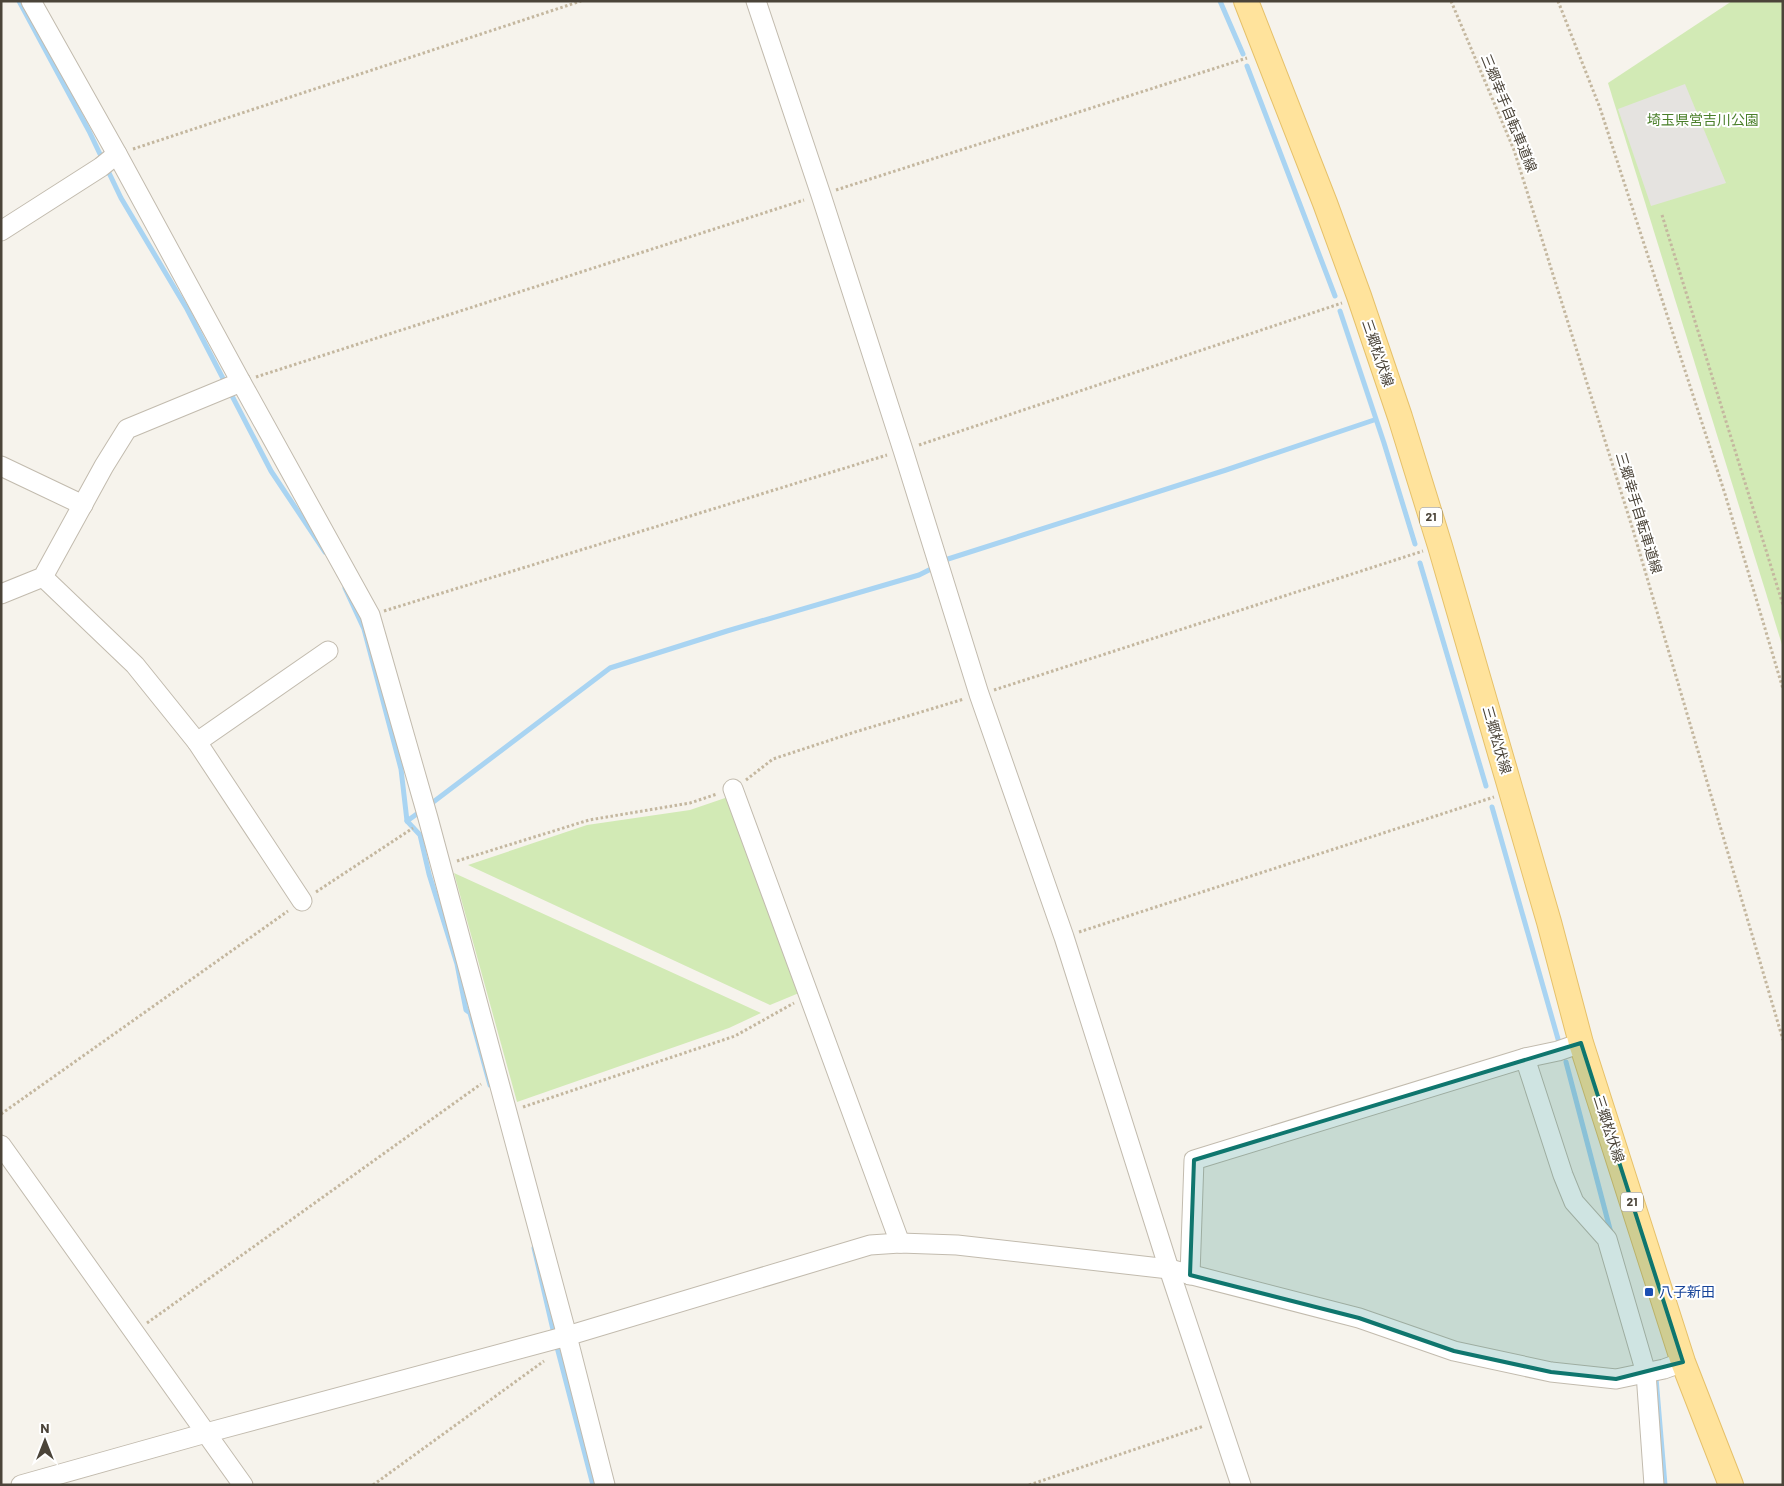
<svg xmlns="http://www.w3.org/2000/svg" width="1784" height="1486" font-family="Barlow,'Noto Sans JP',sans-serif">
  <rect width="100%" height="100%" fill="#f6f3ec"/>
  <g fill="#d2eab5">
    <polygon points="1732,1 1783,1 1783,648 1608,83"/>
    <polygon points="728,797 799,993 770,1005 468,865 587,825 690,810"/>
    <polygon points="454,873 761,1013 729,1028 517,1102"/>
  </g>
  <polygon fill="#e5e3e0" points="1685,84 1726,183 1651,206 1618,109"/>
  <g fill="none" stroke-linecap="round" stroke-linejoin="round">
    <g stroke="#a9d4f2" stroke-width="5">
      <polyline points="19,1 89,131 121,198 187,309 271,471 325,552"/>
      <polyline points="1220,1 1243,54"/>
      <polyline points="1247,66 1335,296"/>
      <polyline points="1340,311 1384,443 1415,544"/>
      <polyline points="942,563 948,559 1226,470 1374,420"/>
      <polyline points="1420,563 1486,786"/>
      <polyline points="345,588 364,629 401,769 407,821 420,835 429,874 457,964 466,1010 470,1013 490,1085"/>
      <polyline points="428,806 610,668 727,631 919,575 935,567"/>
      <polyline points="1492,807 1558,1039"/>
      <polyline points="407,821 421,811"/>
      <polyline points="1566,1062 1611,1233"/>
      <polyline points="534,1248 557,1347 593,1485"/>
      <polyline points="1656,1378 1665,1485"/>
    </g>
    <g stroke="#c2bbae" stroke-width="21">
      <g id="minor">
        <polyline points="31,1 117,154 241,382 370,615 428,818 567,1336 605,1485"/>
        <polyline points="756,1 821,195 903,450 979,694 1064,937 1169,1269 1241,1485"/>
        <polyline points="1,231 101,167 117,154"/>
        <polyline points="1,466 83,505"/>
        <polyline points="43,577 135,665 197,742"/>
        <polyline points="1,594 43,577 104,466 127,429 241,382"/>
        <polyline points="733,789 900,1243"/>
        <polyline points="302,901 197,742 328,651"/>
        <polyline points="1525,1058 1563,1175 1574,1202 1607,1239 1646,1373 1654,1485"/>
        <polyline points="1,1145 243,1485"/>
        <polyline points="1190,1275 1194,1160 1525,1058 1558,1051 1581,1043"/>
        <polyline points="21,1485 206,1433 567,1336 870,1245 900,1243 957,1245 1169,1269 1359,1318 1454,1351 1551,1372 1616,1379 1664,1369 1683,1362"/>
      </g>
    </g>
    <g stroke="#e6c16a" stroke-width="26">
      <polyline id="major" points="1246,1 1325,203 1359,296 1400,417 1440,546 1511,791 1549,922 1581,1043 1683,1362 1731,1485"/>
    </g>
    <g stroke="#c4b79f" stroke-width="3" stroke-dasharray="2.5 2.5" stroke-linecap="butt">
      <polyline points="1451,1 1514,150 1633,530 1783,1040"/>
      <polyline points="1558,1 1600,108 1725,494 1783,689"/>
      <polyline points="133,149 581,1"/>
      <polyline points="836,190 1247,58"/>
      <polyline points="1662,215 1783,605"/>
      <polyline points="256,377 804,200"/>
      <polyline points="919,445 1342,303"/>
      <polyline points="384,611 887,455"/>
      <polyline points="994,690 1423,551"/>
      <polyline points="746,780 773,759 855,732 964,699"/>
      <polyline points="457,861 589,820 690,803 717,794"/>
      <polyline points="316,892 413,828"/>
      <polyline points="1079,932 1494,797"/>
      <polyline points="523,1107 735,1036 794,1003"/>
      <polyline points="1,1114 288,911"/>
      <polyline points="147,1323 481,1084"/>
      <polyline points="373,1485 544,1361"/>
      <polyline points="1029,1485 1204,1426"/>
    </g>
    <use href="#minor" stroke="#fff" stroke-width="19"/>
    <use href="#major" stroke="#ffe39c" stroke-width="24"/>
  </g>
  <path fill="#0f766e" fill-opacity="0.2" stroke="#0f766e" stroke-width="4" stroke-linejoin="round" d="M1581,1043L1683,1362L1616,1379L1551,1372L1454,1351L1359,1318L1190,1275L1194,1160Z"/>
  <rect fill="#1a4fb4" stroke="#fff" stroke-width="2" x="1644" y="1287" width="10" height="10" rx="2.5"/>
  <g text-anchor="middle" stroke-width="4" stroke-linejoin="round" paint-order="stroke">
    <g fill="#fff" stroke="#817c74" stroke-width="1">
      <rect x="1420" y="507.5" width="22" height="19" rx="4"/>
      <rect x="1621" y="1192.5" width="22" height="19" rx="4"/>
    </g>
    <g font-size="12" font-weight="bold" fill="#4b4439">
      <text x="1431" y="521">21</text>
      <text x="1632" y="1206">21</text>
    </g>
    <g font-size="14" fill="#4b4439" stroke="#fff">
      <text transform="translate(1509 113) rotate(68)" y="5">三郷幸手自転車道線</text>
      <text transform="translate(1378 353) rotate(71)" y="5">三郷松伏線</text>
      <text transform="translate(1639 513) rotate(73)" y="5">三郷幸手自転車道線</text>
      <text transform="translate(1497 740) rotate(74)" y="5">三郷松伏線</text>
      <text transform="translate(1609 1129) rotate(72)" y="5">三郷松伏線</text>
    </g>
    <g font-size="14" fill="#4a7f2a" stroke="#fff">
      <text x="1703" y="125">埼玉県営吉川公園</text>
    </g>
    <g font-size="14" fill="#164399" stroke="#fff" text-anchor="start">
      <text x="1659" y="1297">八子新田</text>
    </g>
  </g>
  <rect width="1784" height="1486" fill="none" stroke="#4b4439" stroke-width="5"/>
  <g transform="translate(45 1441)" stroke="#ffffff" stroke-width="4" paint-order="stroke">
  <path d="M0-4L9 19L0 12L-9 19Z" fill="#4b4439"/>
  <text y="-8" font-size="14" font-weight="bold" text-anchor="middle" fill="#4b4439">N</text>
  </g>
</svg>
